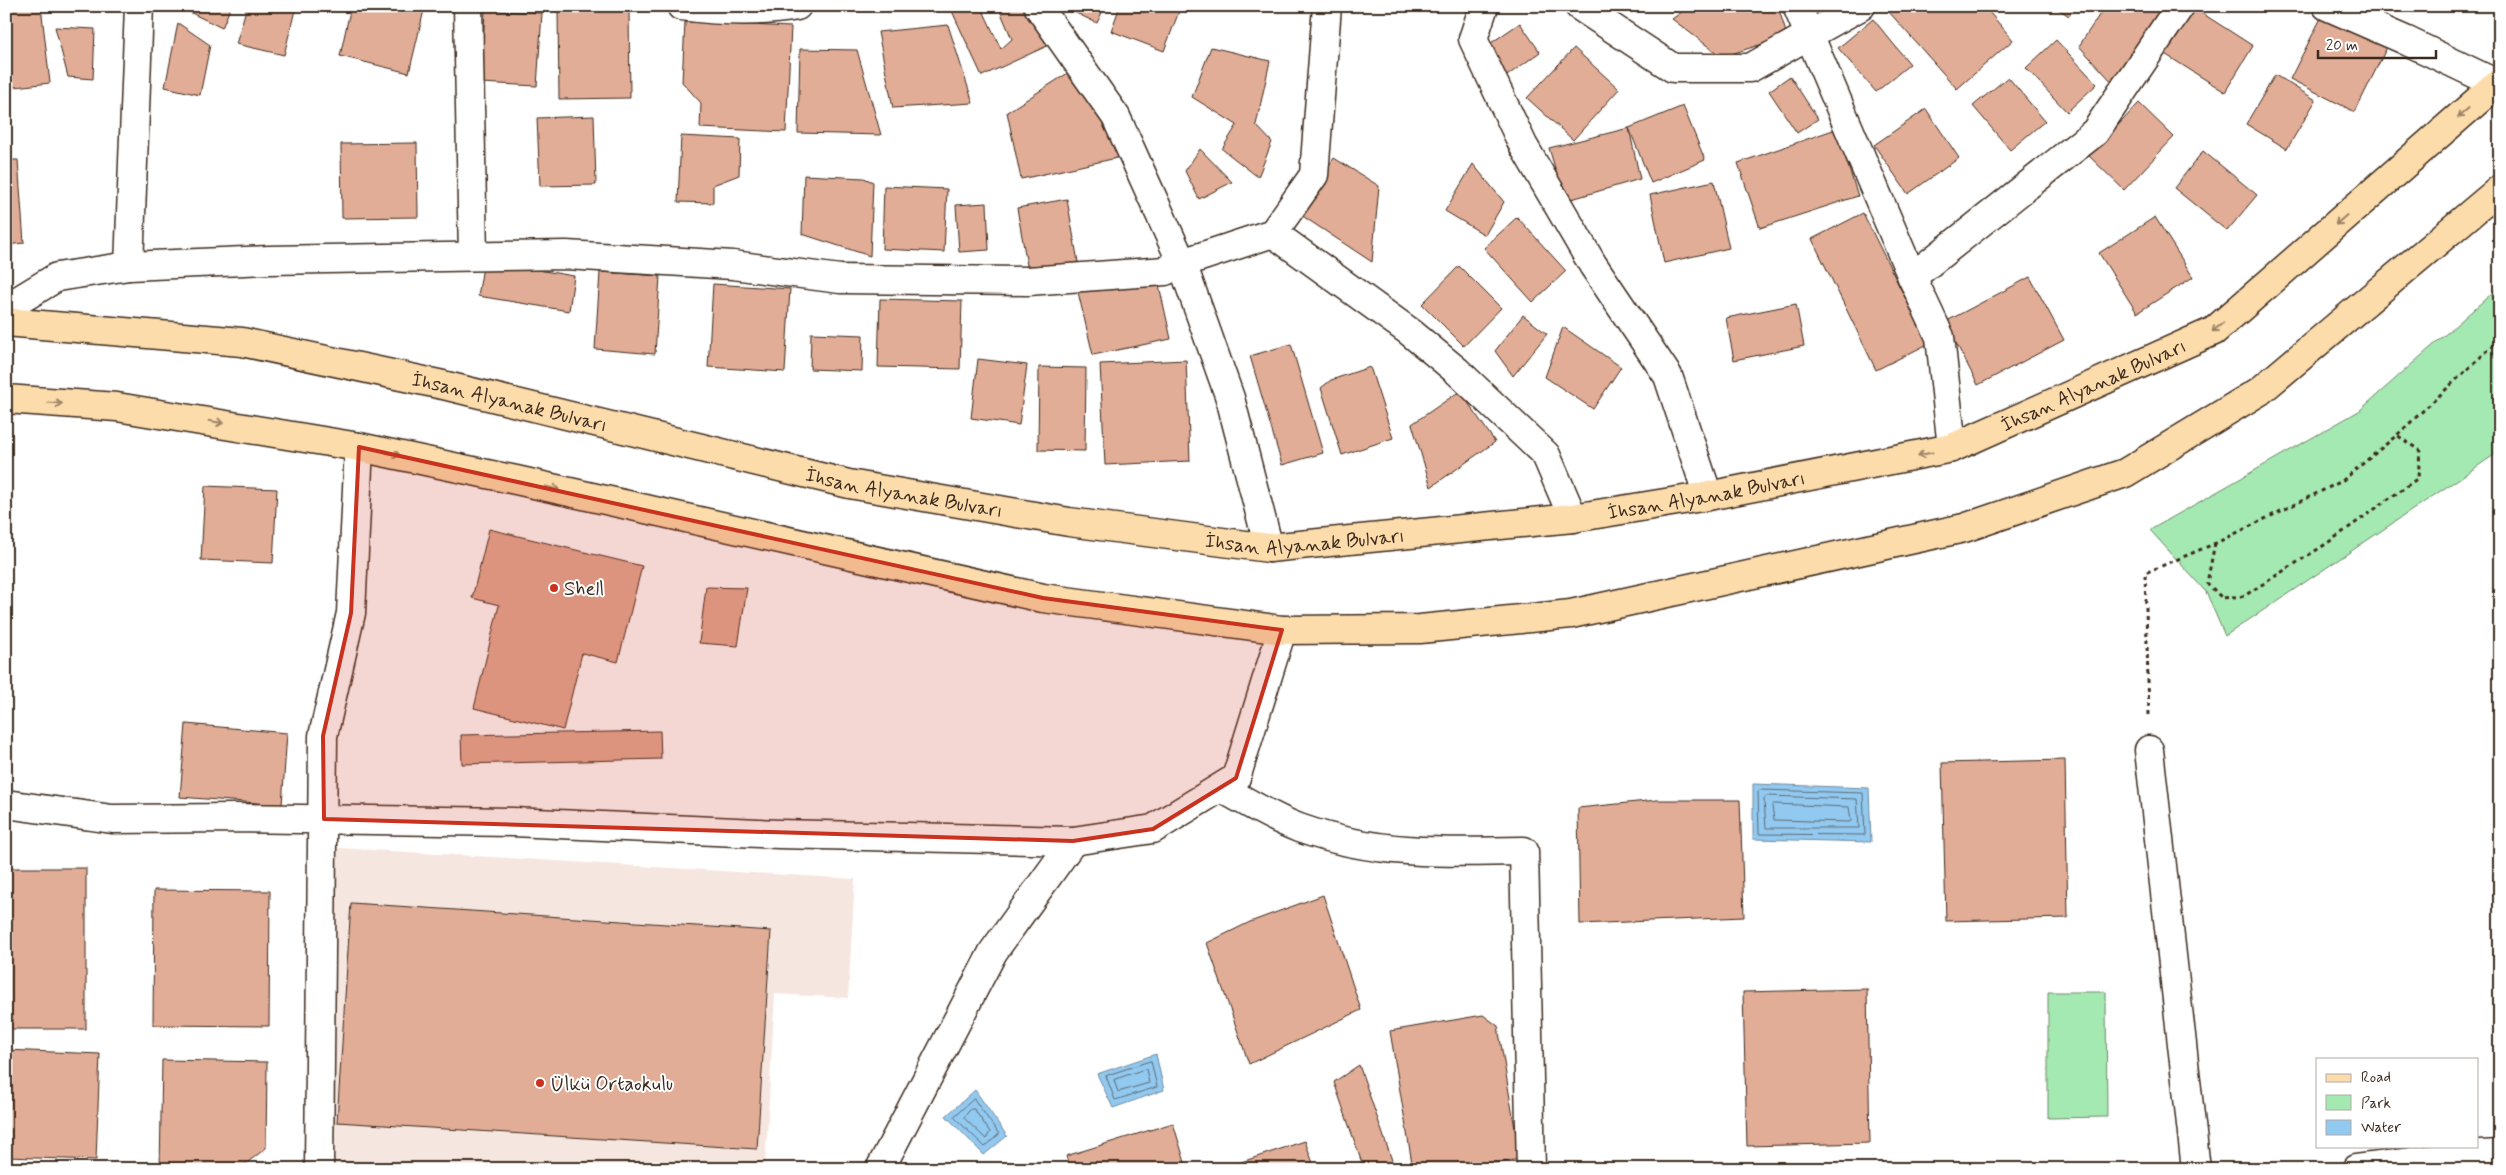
<svg xmlns="http://www.w3.org/2000/svg" width="2506" height="1175" font-family="Mynerve,sans-serif">
  <rect width="100%" height="100%" fill="#fff"/>
  <filter id="ink" filterUnits="userSpaceOnUse"><feTurbulence type="fractalNoise" baseFrequency=".02" numOctaves="2"/><feDisplacementMap in="SourceGraphic" scale="10" xChannelSelector="R" yChannelSelector="G"/><feConvolveMatrix kernelMatrix="1 2 1 2 8 2 1 2 1" color-interpolation-filters="sRGB"/></filter>
  <g filter="url(#ink)">
    <polygon fill="#f6e6e0" points="323,847 855,879 848,998 775,994 765,1169 304,1169"/>
    <g fill="#a4e8b2" stroke="#708968">
      <polygon points="2500,286 2500,451 2225,636 2206,592 2150,530 2359,411"/>
      <polygon points="2048,992 2106,992 2107,1117 2048,1118"/>
    </g>
    <g fill="#92c9f0" stroke="#6f899c">
      <polygon points="1753,784 1869,788 1871,842 1753,839"/>
      <polygon points="1156,1054 1164,1090 1113,1108 1097,1074"/>
      <polygon points="975,1090 1007,1136 984,1155 946,1116"/>
    </g>
    <g fill="none" stroke-linecap="round" stroke-linejoin="round">
      <g stroke="#5e6a72" stroke-width="1">
        <polygon points="1760,790 1863,793 1865,835 1759,834 1758,792"/>
        <polygon points="1767,796 1857,799 1859,828 1766,828 1764,799"/>
        <polygon points="1774,804 1849,807 1851,821 1849,822 1774,820 1772,806"/>
        <polygon points="1151,1061 1157,1087 1115,1100 1106,1076"/>
        <polygon points="1146,1069 1149,1083 1118,1092 1114,1080"/>
        <polygon points="974,1099 999,1134 985,1147 954,1117"/>
        <polygon points="971,1109 974,1109 990,1132 986,1139 964,1118"/>
      </g>
    </g>
    <g fill="#e2ad96" stroke="#3b2a1e">
      <polygon points="6,6 41,6 50,83 6,88"/>
      <polygon points="177,6 231,6 222,28"/>
      <polygon points="247,6 296,6 284,55 236,44"/>
      <polygon points="351,6 425,6 409,73 340,56"/>
      <polygon points="957,6 981,6 1001,49 1012,39 998,6 1029,6 1047,46 982,76 951,9"/>
      <polygon points="1061,6 1105,6 1097,23"/>
      <polygon points="1120,6 1181,6 1164,51 1111,31"/>
      <polygon points="1690,6 1778,6 1787,36 1722,57 1672,19"/>
      <polygon points="1895,6 1984,6 2013,40 1957,89 1889,12"/>
      <polygon points="2054,6 2075,6 2069,16"/>
      <polygon points="2105,6 2164,6 2114,84 2079,46"/>
      <polygon points="2191,6 2253,46 2225,92 2160,51"/>
      <polygon points="629,9 630,98 559,99 558,10"/>
      <polygon points="485,10 542,13 537,86 481,83"/>
      <polygon points="2323,14 2387,47 2355,112 2290,79"/>
      <polygon points="1873,19 1910,64 1876,92 1838,48"/>
      <polygon points="685,22 791,27 786,132 700,128 701,103 682,82"/>
      <polygon points="178,23 210,45 200,95 165,87"/>
      <polygon points="1520,23 1540,52 1504,78 1491,43"/>
      <polygon points="948,25 973,103 893,108 878,32"/>
      <polygon points="55,27 95,29 93,79 68,77"/>
      <polygon points="2056,40 2097,84 2067,112 2026,68"/>
      <polygon points="1211,47 1270,61 1256,125 1272,142 1258,177 1222,149 1237,125 1192,97"/>
      <polygon points="1574,48 1619,89 1573,140 1527,98"/>
      <polygon points="800,49 857,50 881,135 798,133"/>
      <polygon points="1071,71 1126,156 1021,179 1007,112"/>
      <polygon points="2275,75 2316,100 2287,149 2246,124"/>
      <polygon points="1790,76 1818,119 1797,133 1769,91"/>
      <polygon points="2008,77 2045,121 2010,150 1973,106"/>
      <polygon points="2139,103 2174,137 2124,190 2089,156"/>
      <polygon points="1683,106 1705,160 1651,183 1629,128"/>
      <polygon points="1926,109 1959,158 1908,194 1874,145"/>
      <polygon points="594,116 596,185 540,186 537,118"/>
      <polygon points="1629,128 1640,179 1565,201 1549,148"/>
      <polygon points="1836,129 1858,196 1760,228 1738,163"/>
      <polygon points="681,136 740,139 739,175 713,185 713,203 678,202"/>
      <polygon points="417,143 418,217 342,218 341,144"/>
      <polygon points="1200,149 1232,182 1199,199 1185,171"/>
      <polygon points="2203,151 2257,195 2227,231 2174,188"/>
      <polygon points="1334,158 1379,186 1372,262 1298,213"/>
      <polygon points="6,160 18,160 24,243 6,245"/>
      <polygon points="1473,164 1504,202 1485,235 1445,211"/>
      <polygon points="804,175 864,178 873,182 870,256 802,234"/>
      <polygon points="1714,181 1729,248 1664,263 1650,195"/>
      <polygon points="884,186 947,189 944,252 882,249"/>
      <polygon points="1067,199 1078,262 1028,271 1017,208"/>
      <polygon points="987,203 989,250 959,252 956,205"/>
      <polygon points="1863,213 1928,344 1876,370 1812,239"/>
      <polygon points="1517,217 1566,271 1533,302 1484,248"/>
      <polygon points="2155,217 2193,277 2137,313 2099,253"/>
      <polygon points="484,261 574,276 569,311 478,296"/>
      <polygon points="1459,266 1501,308 1464,346 1422,304"/>
      <polygon points="600,272 660,276 655,354 595,349"/>
      <polygon points="1157,276 1171,339 1093,355 1077,288"/>
      <polygon points="2030,277 2064,340 1978,385 1945,322"/>
      <polygon points="713,284 790,289 785,372 708,367"/>
      <polygon points="880,299 962,301 960,369 878,367"/>
      <polygon points="1796,304 1804,346 1734,360 1726,318"/>
      <polygon points="1523,315 1547,334 1513,376 1495,351"/>
      <polygon points="1563,327 1621,367 1593,409 1545,377"/>
      <polygon points="811,333 863,335 862,371 810,369"/>
      <polygon points="1291,344 1323,453 1282,465 1250,356"/>
      <polygon points="978,359 1027,365 1019,425 971,418"/>
      <polygon points="1186,360 1190,461 1105,465 1100,364"/>
      <polygon points="1039,367 1086,368 1085,451 1038,450"/>
      <polygon points="1370,367 1393,438 1342,455 1321,388 1331,380"/>
      <polygon points="1460,391 1495,442 1431,487 1412,424"/>
      <polygon points="205,486 277,489 273,563 201,560"/>
      <polygon points="489,529 642,566 618,662 582,653 563,730 474,708 499,605 472,598"/>
      <polygon points="706,587 747,588 738,646 699,643"/>
      <polygon points="186,724 287,733 282,805 180,797"/>
      <polygon points="660,731 661,759 462,764 461,735"/>
      <polygon points="2065,760 2068,918 1946,921 1942,763"/>
      <polygon points="1657,800 1740,800 1744,917 1580,924 1578,808"/>
      <rect x="6" y="868" width="80" height="161"/>
      <polygon points="154,890 270,891 269,1026 153,1025"/>
      <polygon points="1323,895 1361,1010 1249,1064 1207,943 1250,922"/>
      <polygon points="351,903 771,931 757,1149 337,1122"/>
      <polygon points="1867,989 1870,1143 1747,1146 1743,992"/>
      <polygon points="1483,1015 1498,1026 1520,1159 1465,1169 1413,1169 1390,1031"/>
      <polygon points="6,1050 100,1054 96,1160 6,1157"/>
      <polygon points="162,1060 267,1062 266,1148 239,1169 160,1169"/>
      <polygon points="1359,1065 1395,1169 1364,1169 1334,1082"/>
      <polygon points="1173,1123 1187,1169 1070,1169 1066,1156"/>
      <polygon points="1305,1141 1315,1169 1220,1169"/>
    </g>
    <g fill="none" stroke-linecap="round" stroke-linejoin="round">
      <g stroke="#3b2a1e" stroke-width="31">
        <g id="street">
          <polyline points="468,6 473,256"/>
          <polyline points="1038,6 1116,117 1182,263 1230,398 1269,548"/>
          <polyline points="1484,6 1473,39 1523,145 1593,265 1668,376 1708,496"/>
          <polyline points="1579,6 1673,68 1750,68 1861,6"/>
          <polyline points="1797,6 1912,277 1940,337 1952,448"/>
          <polyline points="2327,6 2405,40 2497,84"/>
          <polyline points="1273,233 1410,332 1457,371 1546,455 1573,518"/>
          <polyline points="129,266 139,6"/>
          <polyline points="1912,277 2095,132 2180,6"/>
          <polyline points="6,308 57,277 129,266 269,260 566,255 733,265 840,279 1028,281 1165,271 1182,263 1273,233 1314,175 1327,6"/>
          <polyline points="2149,750 2196,1169"/>
          <path d="M1221,788C1246,801 1272,818 1299,828C1374,855 1446,853 1524,851L1531,1169"/>
          <polyline points="6,804 112,819 234,818 513,822 779,834 1073,841 1153,829 1236,778 1282,630"/>
          <polyline points="319,1169 323,736 351,613 359,447"/>
          <polyline points="880,1169 993,952 1073,841"/>
          <polyline points="2356,1169 2460,1156 2500,1154"/>
        </g>
      </g>
      <g stroke="#3b2a1e" stroke-width="31">
        <path id="secondary" d="M681,6C719,11 759,13 797,6"/>
      </g>
      <g stroke="#3b2a1e" stroke-width="31">
        <g id="primary">
          <path id="s1" d="M6,322L242,342L443,385L849,484L1069,522L1269,548L1573,518L1708,496L1952,448L2214,331L2500,81"/>
          <polyline points="6,399 117,407 359,447 516,480 1043,598 1282,630 1420,629 1571,614 1964,528 2125,473 2260,391 2500,189"/>
        </g>
      </g>
      <g stroke="#3b2a1e" stroke-width="3" stroke-dasharray="4 4" stroke-linecap="butt">
        <polyline points="2215,543 2207,583 2222,598 2244,596 2326,544 2418,478 2420,451 2397,435"/>
        <polyline points="2149,715 2145,573 2216,543 2342,481 2397,435 2500,339"/>
      </g>
      <use href="#street" stroke="#fff" stroke-width="28"/>
      <use href="#secondary" stroke="#fff" stroke-width="28"/>
      <use href="#primary" stroke="#fddcac" stroke-width="28"/>
    </g>
    <defs><path id="oneway-shaft" d="M-6 0H5M1.5-3L5.5 0L1.5 3" fill="none" stroke-width="1.6" stroke-linecap="round" stroke-linejoin="round" transform="scale(1.25)"/></defs>
    <g stroke="#9c8365">
      <use href="#oneway-shaft" transform="translate(2463 113) rotate(139)"/>
      <use href="#oneway-shaft" transform="translate(2341 220) rotate(139)"/>
      <use href="#oneway-shaft" transform="translate(2218 327) rotate(141)"/>
      <use href="#oneway-shaft" transform="translate(55 403) rotate(4)"/>
      <use href="#oneway-shaft" transform="translate(216 422) rotate(9)"/>
      <use href="#oneway-shaft" transform="translate(393 454) rotate(12)"/>
      <use href="#oneway-shaft" transform="translate(1925 454) rotate(169)"/>
      <use href="#oneway-shaft" transform="translate(552 488) rotate(13)"/>
    </g>
  </g>
  <path fill="#c8321e" fill-opacity="0.2" stroke="#c8321e" stroke-width="4" stroke-linejoin="round" d="M359,447L1043,598L1282,630L1236,778L1153,829L1073,841L324,819L323,736L351,613Z"/>
  <g fill="#c8321e" stroke="#fff" stroke-width="2">
    <circle cx="554" cy="588" r="5"/>
    <circle cx="540" cy="1083" r="5"/>
  </g>
  <g text-anchor="middle" stroke-width="4" stroke-linejoin="round" paint-order="stroke">
    <g font-size="20" fill="#3b2a1e" stroke="#fff">
      <text dy="7" stroke="none"><textPath href="#s1" startOffset="2131">İhsan Alyanak Bulvarı</textPath></text>
      <text dy="7" stroke="none"><textPath href="#s1" startOffset="511">İhsan Alyanak Bulvarı</textPath></text>
      <text dy="7" stroke="none"><textPath href="#s1" startOffset="916">İhsan Alyanak Bulvarı</textPath></text>
      <text dy="7" stroke="none"><textPath href="#s1" startOffset="1726">İhsan Alyanak Bulvarı</textPath></text>
      <text dy="7" stroke="none"><textPath href="#s1" startOffset="1321">İhsan Alyanak Bulvarı</textPath></text>
    </g>
    <g font-size="20" fill="#3b2a1e" stroke="#fff" text-anchor="start">
      <text x="564" y="595">Shell</text>
      <text x="550" y="1090">Ülkü Ortaokulu</text>
    </g>
  </g>
  <rect width="2506" height="1175" fill="none" stroke="#fff" stroke-width="25"/>
  <rect x="12" y="12" width="2481" height="1150" fill="none" stroke="#3b2a1e" stroke-width="2" filter="url(#ink)"/>
  <rect x="2316" y="1058" width="162" height="90" fill="#ffffff" stroke="#b1aaa5"/>
  <rect x="2326" y="1074" width="25" height="8" fill="#fddcac" stroke="#b1aaa5"/>
  <text x="2361" y="1082" font-size="15" fill="#3b2a1e">Road</text>
  <rect x="2326" y="1095" width="25" height="15" fill="#a4e8b2" stroke="#b1aaa5"/>
  <text x="2361" y="1108" font-size="15" fill="#3b2a1e">Park</text>
  <rect x="2326" y="1120" width="25" height="15" fill="#92c9f0" stroke="#b1aaa5"/>
  <text x="2361" y="1132" font-size="15" fill="#3b2a1e">Water</text>
  <path d="M2318 50v8h118v-8" fill="none" stroke="#3b2a1e" stroke-width="2.5"/>
  <text x="2326" y="50" font-size="15" fill="#3b2a1e" stroke="#ffffff" stroke-width="4" paint-order="stroke">20 m</text>
</svg>
